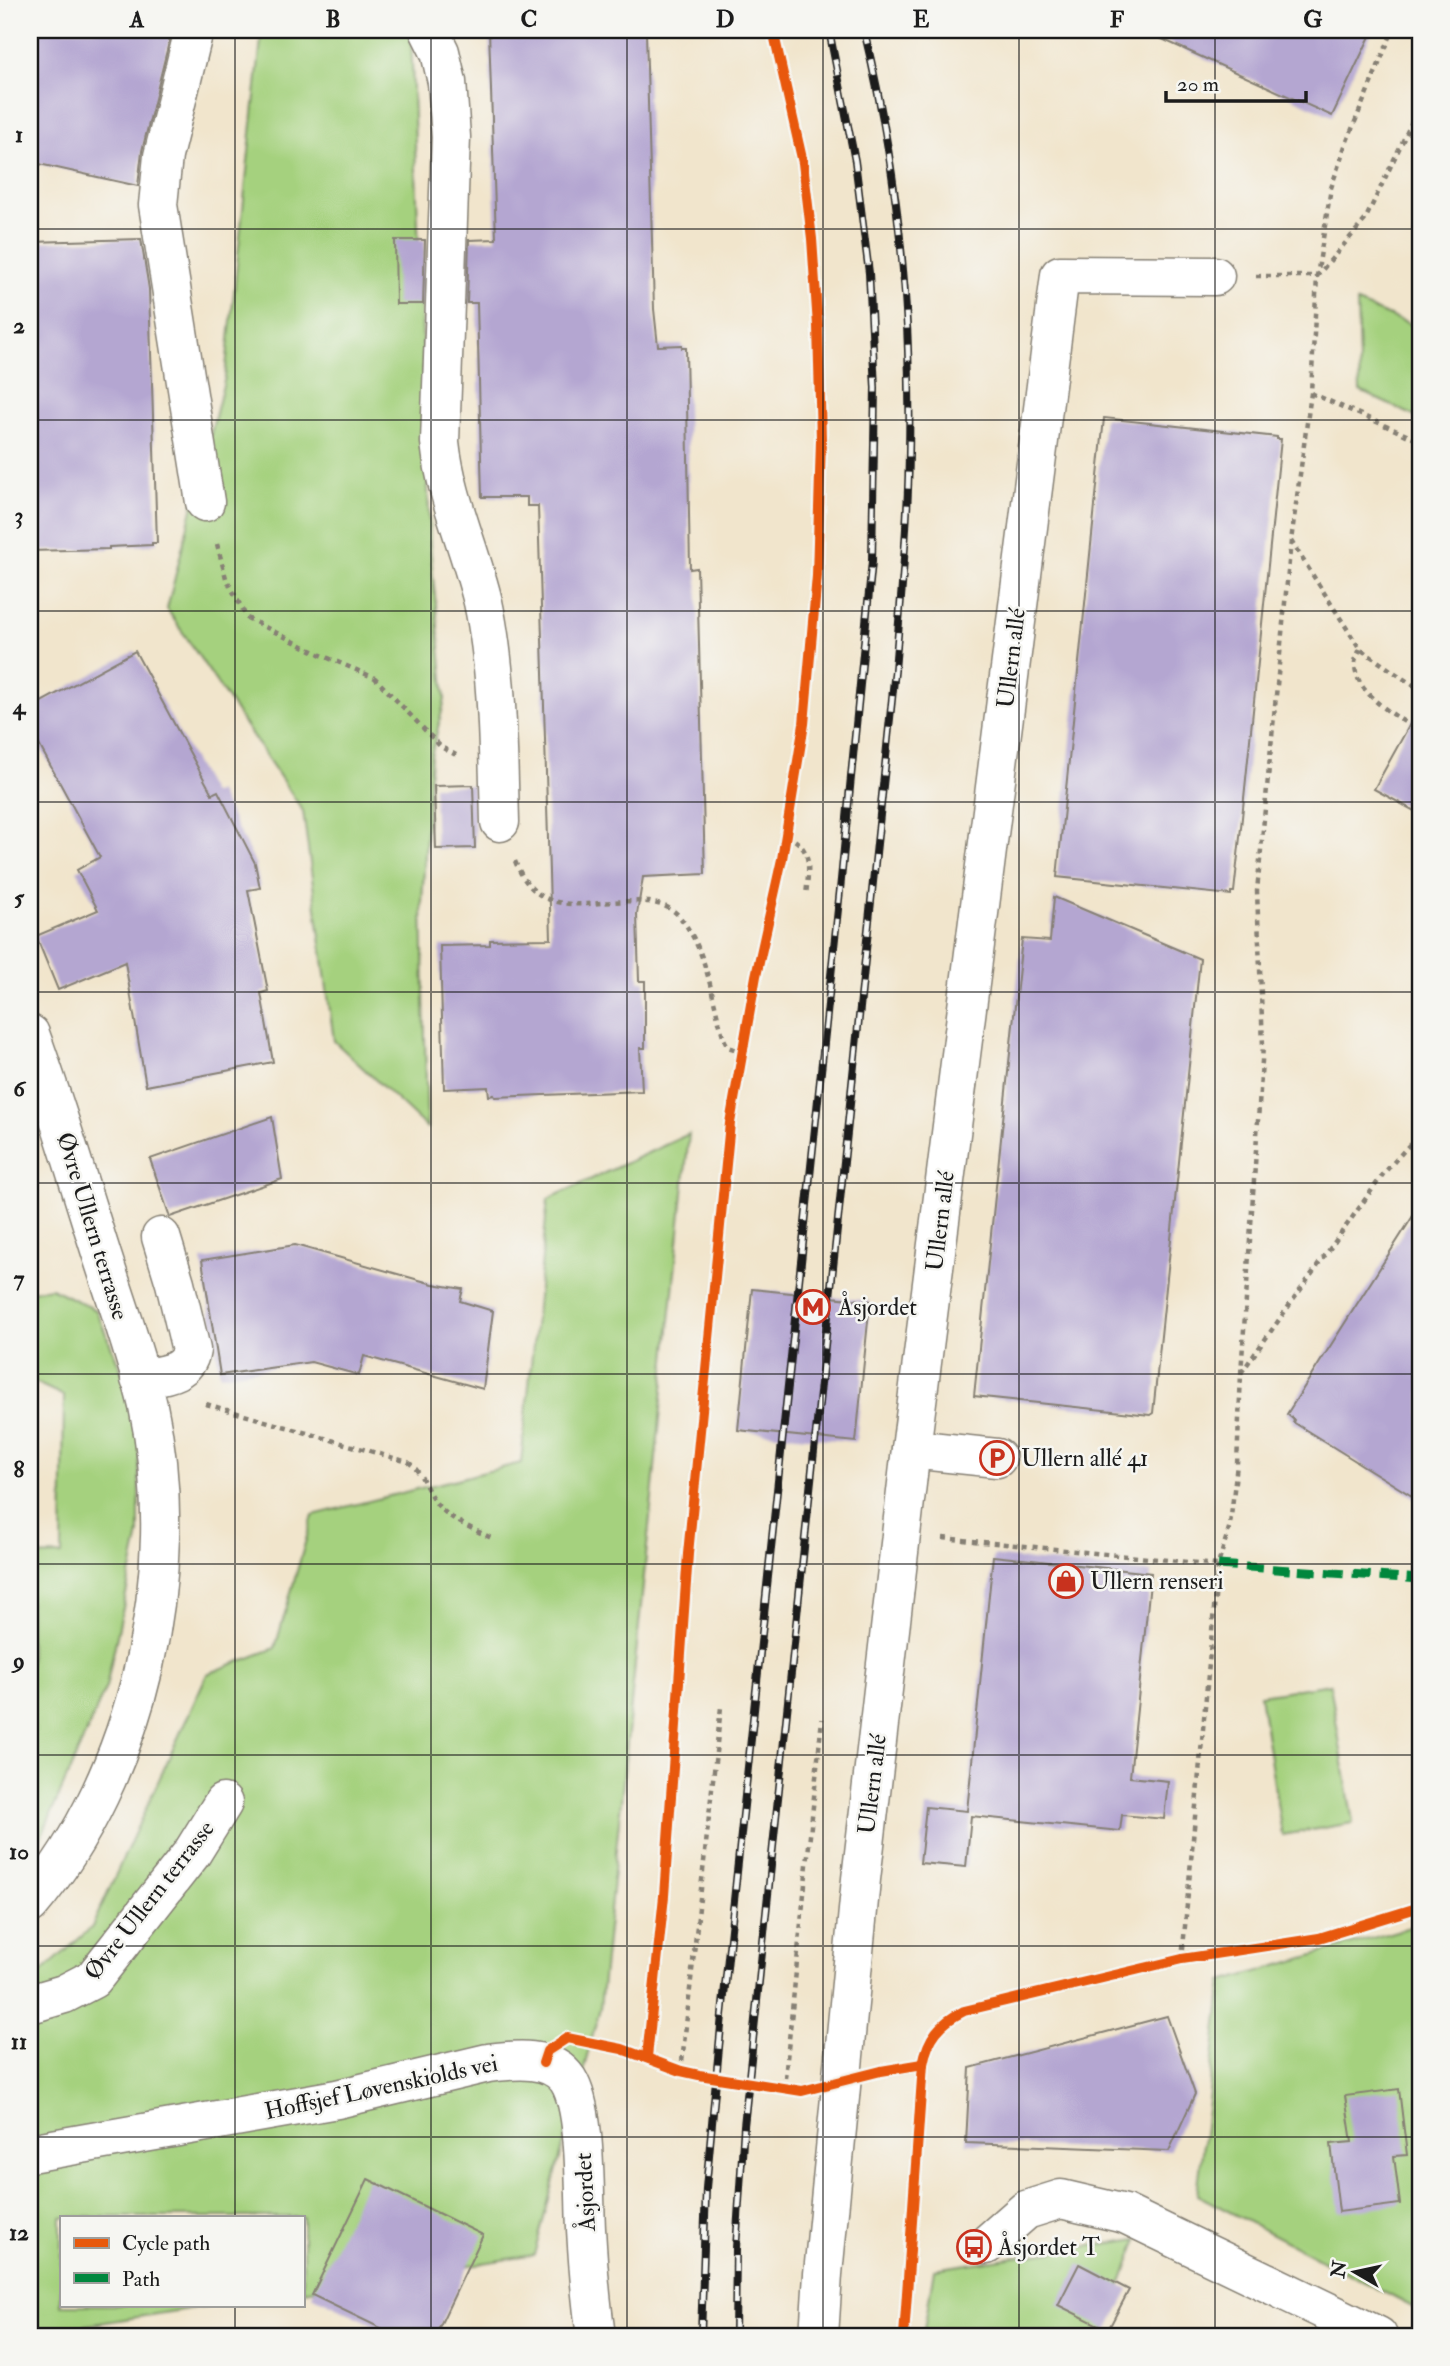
<svg xmlns="http://www.w3.org/2000/svg" width="1450" height="2366" font-family="'IM FELL Double Pica',serif">
  <rect width="100%" height="100%" fill="#f6f6f2"/>
  <filter id="ink" filterUnits="userSpaceOnUse"><feTurbulence type="fractalNoise" baseFrequency=".0143" numOctaves="2"/><feDisplacementMap in="SourceGraphic" scale="14" xChannelSelector="R" yChannelSelector="G"/><feConvolveMatrix kernelMatrix="1 2 1 2 8 2 1 2 1" color-interpolation-filters="sRGB"/></filter>
  <filter id="wash" filterUnits="userSpaceOnUse"><feTurbulence type="fractalNoise" baseFrequency=".00686" numOctaves="4" result="noise"/><feDisplacementMap in="SourceGraphic" scale="28" xChannelSelector="R" yChannelSelector="G"/><feGaussianBlur stdDeviation="1.57" result="paint"/><feColorMatrix in="noise" values="0 0 0 0 0 0 0 0 0 0 0 0 0 0 0 0 0 1.4 0 .05"/><feComposite in="paint" operator="in"/></filter>
  <g filter="url(#wash)">
    <rect width="100%" height="100%" fill="#f1e5cc"/>
    <g fill="#a5d17e" stroke="#60764d" stroke-width="2">
      <polygon points="262,30 404,30 411,37 430,544 445,699 431,756 422,903 427,1128 334,1041 303,811 167,609 225,377"/>
      <polygon points="1357,303 1420,328 1420,419 1360,391"/>
      <polygon points="689,1134 600,2008 534,2255 303,2291 303,2217 61,2217 61,2305 214,2305 30,2334 30,1983 92,1927 207,1674 275,1648 313,1515 521,1463 548,1199"/>
      <polygon points="51,1288 96,1310 139,1413 139,1534 106,1687 30,1863 30,1556 62,1555 64,1396 30,1380 30,1291"/>
      <polygon points="1330,1684 1353,1823 1282,1835 1260,1695"/>
      <polygon points="1420,1924 1420,2311 1197,2195 1222,1982"/>
      <polygon points="1138,2239 1102,2336 923,2336 934,2269"/>
    </g>
    <g id="blocks">
      <g fill="#b4a6d1">
        <polygon points="30,30 172,30 142,151 138,186 30,162"/>
        <polygon points="489,30 644,30 644,33 646,33 654,309 658,346 682,345 682,348 686,348 690,569 697,568 705,874 643,877 637,914 639,981 645,981 645,1048 640,1048 642,1091 495,1097 494,1095 489,1096 488,1087 444,1089 440,946 490,945 490,940 551,939 538,506 527,506 527,497 482,497 477,303 467,303 469,240 496,239"/>
        <polygon points="1142,30 1373,30 1332,116"/>
        <polygon points="141,239 149,289 157,543 152,543 152,545 109,547 109,549 30,551 30,242"/>
        <polygon points="395,240 425,240 423,304 396,304"/>
        <polygon points="1104,418 1277,437 1277,439 1281,439 1240,837 1234,892 1231,892 1231,895 1057,877"/>
        <polygon points="135,651 212,794 218,791 255,863 260,888 248,890 268,991 261,993 273,1062 146,1086 125,962 58,990 36,936 98,910 77,870 100,857 30,728 30,708"/>
        <polygon points="1420,706 1420,814 1374,789"/>
        <polygon points="473,785 475,848 436,849 434,786"/>
        <polygon points="1054,897 1200,959 1153,1413 1150,1415 974,1396 1022,939 1050,941"/>
        <polygon points="272,1117 282,1179 170,1217 150,1159"/>
        <polygon points="1420,1205 1420,1501 1293,1422 1294,1420 1287,1414"/>
        <polygon points="295,1245 433,1284 463,1289 460,1301 493,1311 483,1389 364,1356 359,1375 311,1362 220,1375 202,1260"/>
        <polygon points="752,1289 870,1301 856,1442 738,1430"/>
        <polygon points="993,1556 1151,1573 1130,1777 1168,1781 1164,1819 1122,1815 1120,1831 971,1816 966,1867 920,1863 926,1807 967,1811"/>
        <polygon points="1167,2016 1195,2094 1169,2151 966,2143 970,2068"/>
        <polygon points="1399,2089 1407,2155 1394,2156 1400,2204 1339,2212 1331,2144 1352,2142 1345,2096"/>
        <polygon points="368,2179 483,2235 435,2336 397,2336 312,2295"/>
        <polygon points="1079,2264 1129,2290 1108,2330 1058,2305"/>
      </g>
    </g>
  </g>
  <g filter="url(#ink)">
    <use href="#blocks" fill-opacity="0" stroke="#868074" stroke-width="2"/>
    <g fill="none" stroke-linecap="round" stroke-linejoin="round">
      <g stroke="#868074" stroke-width="41">
        <g id="minor">
          <polyline points="194,30 163,156 158,205 205,502"/>
          <path d="M429,30L440,52L447,82L451,137L440,442C446,498 470,548 483,602C498,671 498,751 500,822"/>
          <path d="M30,1034C55,1102 75,1171 97,1240C114,1295 135,1350 148,1406C184,1571 139,1775 30,1904"/>
          <path d="M140,1379C159,1375 187,1375 191,1350L175,1283L161,1237"/>
          <polyline points="911,1449 997,1458"/>
          <polyline points="30,2004 64,1994 93,1979 192,1853 223,1803"/>
          <path d="M30,2153L337,2099L488,2063C513,2060 552,2055 568,2080C587,2110 584,2192 586,2229C588,2265 591,2301 596,2336"/>
          <polyline points="986,2245 1026,2210 1061,2199 1125,2214 1378,2336"/>
          <polyline points="819,2336 823,2274 861,1879 911,1449 1060,275 1215,276"/>
        </g>
      </g>
      <g stroke="#868074" stroke-width="4.5" stroke-dasharray="5 5" stroke-linecap="butt">
        <polyline points="1256,276 1317,276 1365,220 1420,105"/>
        <polyline points="1311,393 1420,441"/>
        <polyline points="1291,541 1360,649 1420,690"/>
        <polyline points="217,544 226,578 247,618 319,654 375,678 441,747 456,755"/>
        <path d="M1360,649C1358,654 1354,660 1355,665C1356,692 1387,710 1406,723"/>
        <path d="M786,836C815,847 808,871 806,896"/>
        <path d="M515,861C541,927 595,896 649,902C659,904 671,907 678,915C708,949 711,998 724,1039L728,1047L743,1052"/>
        <polyline points="1241,1373 1384,1173 1420,1133"/>
        <path d="M206,1404L408,1462C423,1472 425,1489 436,1503C449,1520 474,1529 493,1539"/>
        <polyline points="943,1538 1218,1565 1230,1525 1237,1464 1241,1374 1263,1046 1257,891 1291,541 1311,393 1317,276 1331,188 1345,146 1393,30"/>
        <polyline points="1182,1959 1218,1565"/>
        <polyline points="681,2071 721,1707"/>
        <polyline points="784,2088 822,1719"/>
      </g>
      <use href="#minor" stroke="#fff" stroke-width="38"/>
      <g stroke="#1c1c1c" stroke-width="8">
        <g id="rail">
          <polyline points="701,2336 706,2188 722,2015 840,890 872,561 875,388 869,273 855,161 829,30"/>
          <path d="M735,2336L736,2248L744,2126L895,670C901,597 908,525 909,452C912,312 897,167 864,30"/>
        </g>
      </g>
      <use href="#rail" stroke="#f6f6f2" stroke-width="5" stroke-dasharray="16" stroke-linecap="butt"/>
      <polyline stroke="#00873e" stroke-width="9" stroke-dasharray="18 9" stroke-linecap="butt" points="1218,1565 1420,1579"/>
      <g stroke="#f6f6f2" stroke-width="15">
        <g id="cycleway">
          <polyline points="647,2057 664,1896 688,1554 730,1123 756,976 782,859 804,724 817,576 821,440 818,326 812,239 803,163 773,30"/>
          <polyline points="543,2063 547,2051 567,2038 622,2049 681,2071 699,2075 802,2091 881,2071 923,2064"/>
          <path d="M904,2336L923,2064C928,2037 940,2023 964,2011L1182,1959L1319,1938L1420,1907"/>
        </g>
      </g>
      <use href="#cycleway" stroke="#e8590c" stroke-width="10"/>
    </g>
  </g>
  <path fill="none" stroke="#1c1c1c" stroke-width="2" stroke-opacity="0.55" d="M235,30V2217M431,30V2336M627,30V2336M823,30V2336M1019,30V2336M1215,30V2336M30,229H1420M30,420H1420M30,611H1420M30,802H1420M30,992H1420M30,1183H1420M30,1374H1420M30,1564H1420M30,1755H1420M30,1946H1420M30,2137H1420M235,2305V2336"/>
  <defs>
    <g id="metro-ring" transform="scale(1.75)"><circle r="9.5" fill="#f6f6f2" stroke="#c8321e" stroke-width="1.5"/><path d="M-5.5 5V-5H-3L0 0L3-5H5.5V5H3V-.5L0 4L-3-.5V5Z" fill="#c8321e"/></g>
    <g id="parking-ring" transform="scale(1.75)"><circle r="9.5" fill="#f6f6f2" stroke="#c8321e" stroke-width="1.5"/><path d="M-3.5-5.5H1a3.5 3.5 0 0 1 0 7H-1V5.5H-3.5ZM-1-3.4V-.6H.8a1.4 1.4 0 0 0 0-2.8Z" fill="#c8321e"/></g>
    <g id="shop-ring" transform="scale(1.75)"><circle r="9.5" fill="#f6f6f2" stroke="#c8321e" stroke-width="1.5"/><path d="M-5-2.5h2.3a2.7 3.5 0 0 1 5.4 0H5L5.5 6h-11ZM-1.5-2.5h3a1.5 2.3 0 0 0-3 0Z" fill="#c8321e"/></g>
    <g id="bus-ring" transform="scale(1.75)"><circle r="9.5" fill="#f6f6f2" stroke="#c8321e" stroke-width="1.5"/><path d="M-5-6H5V4H4V6H2V4H-2V6H-4V4H-5ZM-3.5-4V0h7V-4ZM-3.5 1.2v1.5H-2V1.2ZM2 1.2v1.5H3.5V1.2Z" fill="#c8321e"/></g>
  </defs>
  <g fill-rule="evenodd">
    <use href="#metro-ring" x="813" y="1307"/>
    <use href="#parking-ring" x="997" y="1458"/>
    <use href="#shop-ring" x="1066" y="1581"/>
    <use href="#bus-ring" x="974" y="2247"/>
  </g>
  <g text-anchor="middle" stroke-width="5" stroke-linejoin="round" paint-order="stroke">
    <g font-size="24" fill="#1c1c1c" stroke="#f6f6f2">
      <text transform="translate(1011 658) rotate(-83)" y="8">Ullern allé</text>
      <text transform="translate(940 1221) rotate(-83)" y="8">Ullern allé</text>
      <text transform="translate(93 1226) rotate(73)" y="8">Øvre Ullern terrasse</text>
      <text transform="translate(872 1784) rotate(-83)" y="8">Ullern allé</text>
      <text transform="translate(149 1900) rotate(-52)" y="8">Øvre Ullern terrasse</text>
      <text transform="translate(381 2087) rotate(-12)" y="8">Hoffsjef Løvenskiolds vei</text>
      <text transform="translate(585 2192) rotate(-93)" y="8">Åsjordet</text>
    </g>
    <g font-size="24" fill="#1c1c1c" stroke="#f6f6f2" text-anchor="start">
      <text x="838" y="1315">Åsjordet</text>
      <text x="1021" y="1466">Ullern allé 41</text>
      <text x="1090" y="1589">Ullern renseri</text>
      <text x="998" y="2255">Åsjordet T</text>
    </g>
  </g>
  <rect width="1450" height="2366" fill="none" stroke="#f6f6f2" stroke-width="77"/>
  <rect x="60" y="2216" width="245" height="91" fill="#f6f6f2" stroke="#9f9f9c" stroke-width="2"/>
  <rect x="74" y="2238" width="35" height="10" fill="#e8590c" stroke="#9f9f9c" stroke-width="2"/>
  <text x="122" y="2250" font-size="21" fill="#1c1c1c">Cycle path</text>
  <rect x="74" y="2273" width="35" height="10" fill="#00873e" stroke="#9f9f9c" stroke-width="2"/>
  <text x="122" y="2286" font-size="21" fill="#1c1c1c">Path</text>
  <g transform="translate(1355 2272) rotate(279)" stroke="#f6f6f2" stroke-width="5" paint-order="stroke">
  <path d="M0-5L12 26L0 18L-12 26Z" fill="#1c1c1c"/>
  <text y="-10" font-size="19" font-weight="bold" text-anchor="middle" fill="#1c1c1c">N</text>
  </g>
  <path d="M1166 91v10h140v-10" fill="none" stroke="#1c1c1c" stroke-width="3.5"/>
  <text x="1177" y="91" font-size="21" fill="#1c1c1c" stroke="#f6f6f2" stroke-width="5" paint-order="stroke">20 m</text>
  <rect x="38" y="38" width="1374" height="2290" fill="none" stroke="#1c1c1c" stroke-width="2.5"/>
  <g font-size="23" text-anchor="middle" font-weight="bold" fill="#1c1c1c">
    <text x="137" y="27">A</text>
    <text x="333" y="27">B</text>
    <text x="529" y="27">C</text>
    <text x="725" y="27">D</text>
    <text x="921" y="27">E</text>
    <text x="1117" y="27">F</text>
    <text x="1313" y="27">G</text>
    <text x="19" y="142">1</text>
    <text x="19" y="333">2</text>
    <text x="19" y="523">3</text>
    <text x="19" y="714">4</text>
    <text x="19" y="905">5</text>
    <text x="19" y="1096">6</text>
    <text x="19" y="1286">7</text>
    <text x="19" y="1477">8</text>
    <text x="19" y="1668">9</text>
    <text x="19" y="1859">10</text>
    <text x="19" y="2049">11</text>
    <text x="19" y="2240">12</text>
  </g>
</svg>
